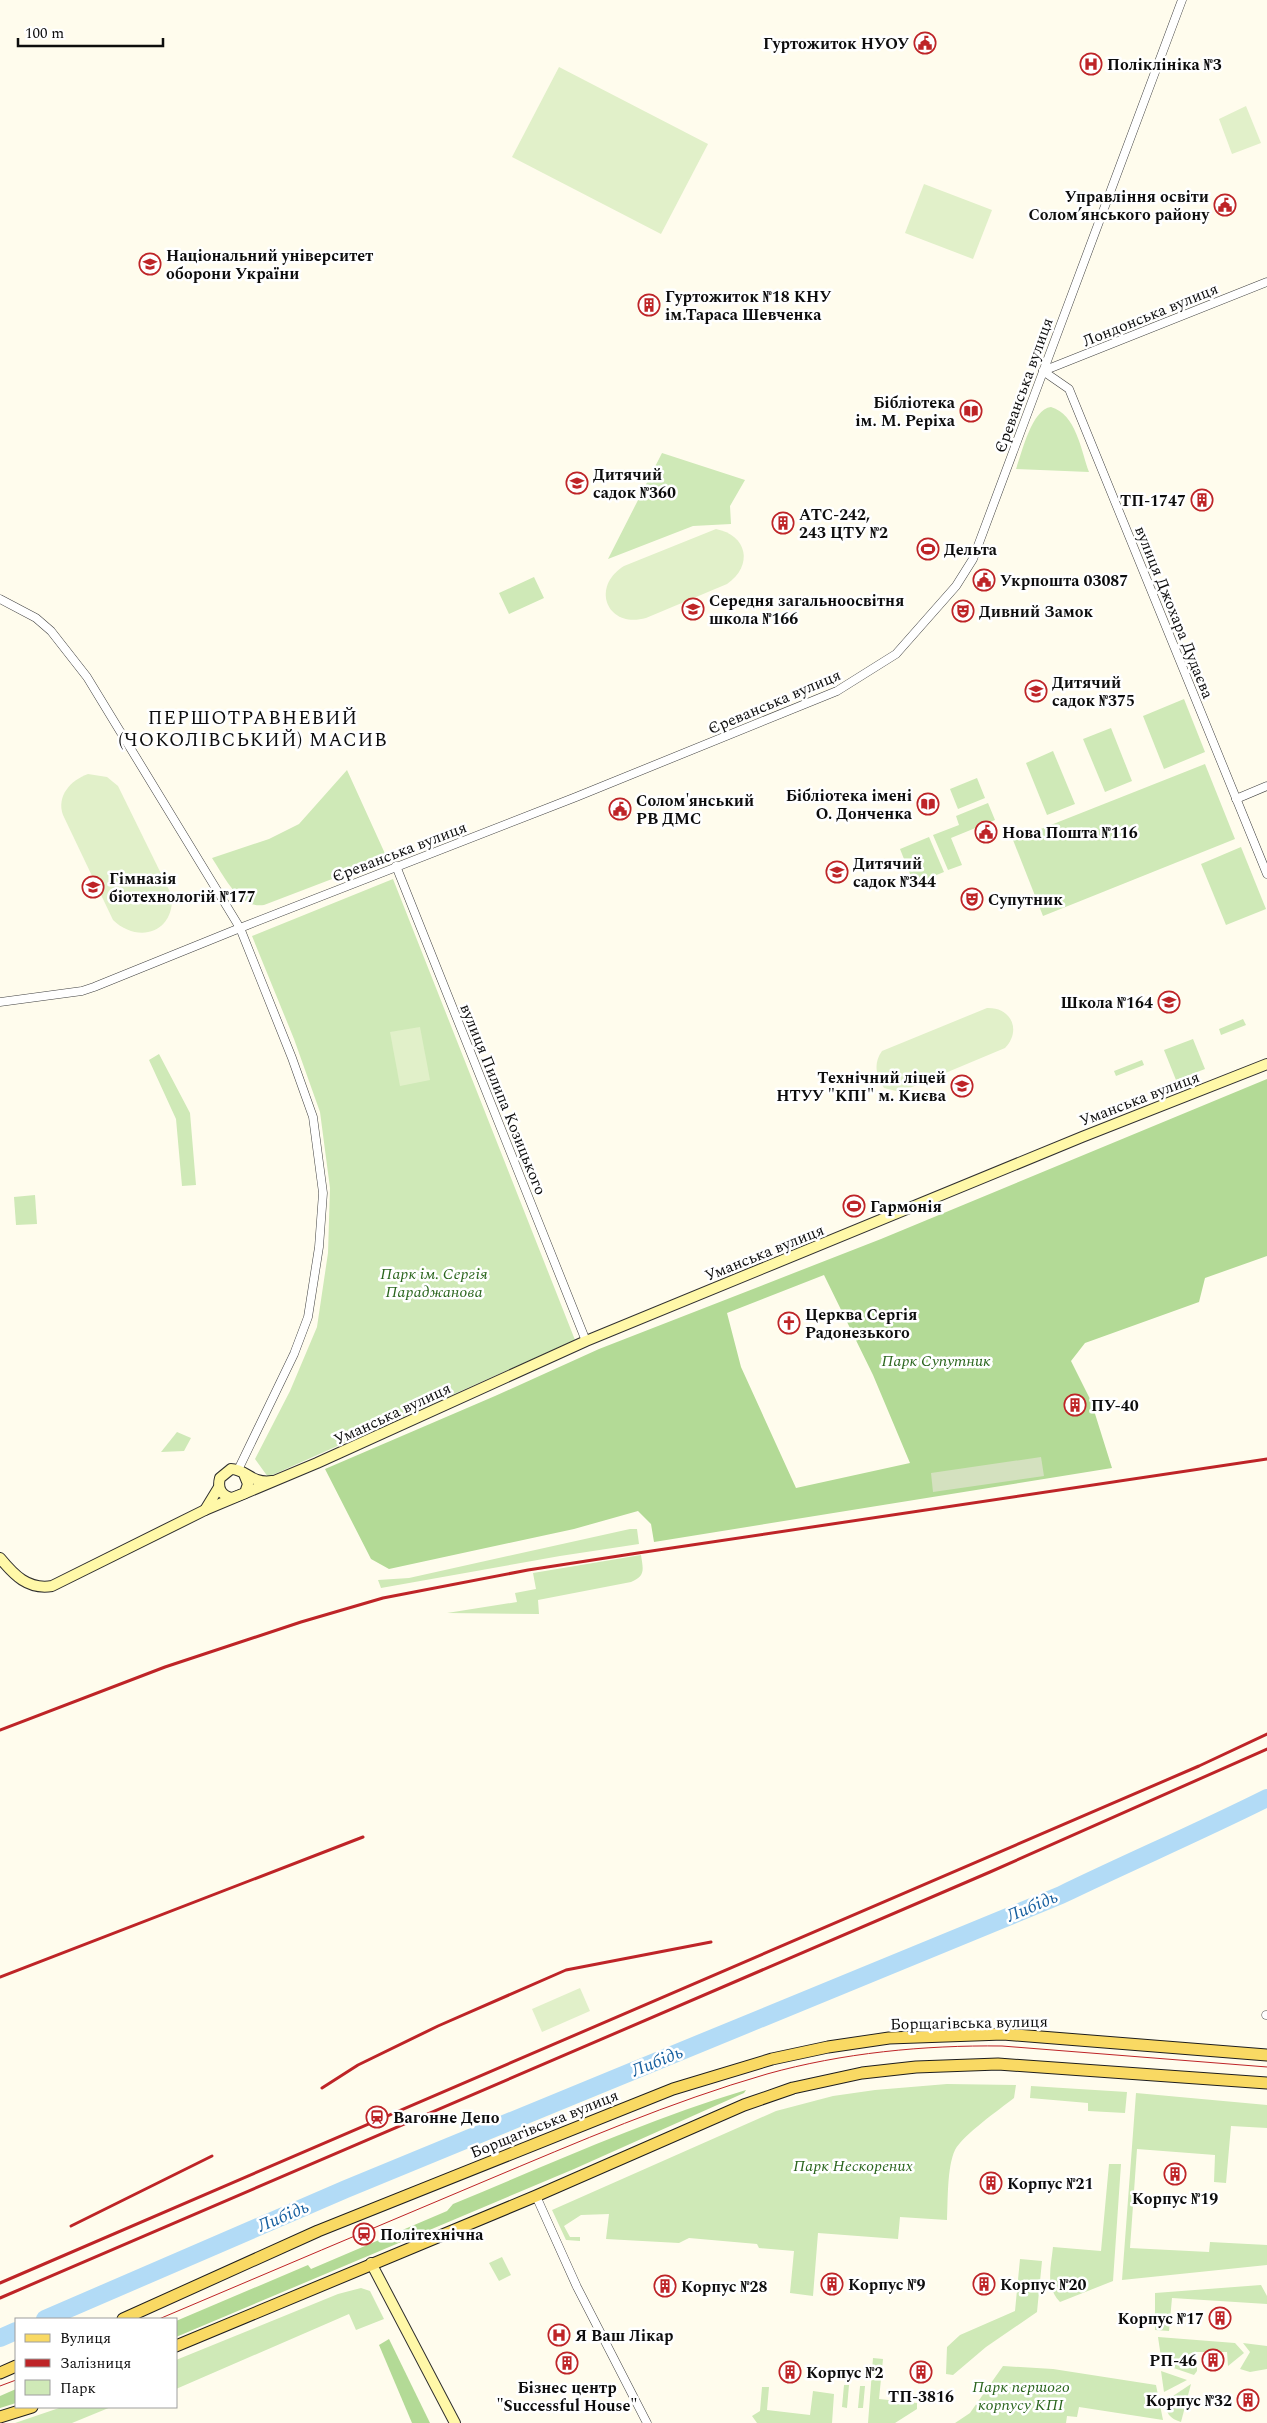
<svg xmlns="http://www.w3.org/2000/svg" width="1267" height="2423" font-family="Spectral,serif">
  <rect width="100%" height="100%" fill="#fffced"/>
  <g fill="#cfe9b7">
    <path d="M1051,407C1076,414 1081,450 1089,472L1016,469C1022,452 1032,409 1051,407Z"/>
    <polygon points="662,453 745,480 730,506 731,524 693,526 608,559"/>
    <polygon points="534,577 544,598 509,614 499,593"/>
    <polygon points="1184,699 1205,752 1164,769 1143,716"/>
    <polygon points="1111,728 1132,781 1105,792 1083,739"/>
    <polygon points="1053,751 1075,804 1047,815 1026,763"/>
    <polygon points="1205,764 1235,839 1043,916 1013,840"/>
    <path d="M347,770L387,858L264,905C239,909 224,876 212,858L269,839L299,824Z"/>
    <polygon points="977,778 985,798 958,809 950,789"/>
    <polygon points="988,803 995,820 951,838 962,865 948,870 933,835 959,825 956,816"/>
    <polygon points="929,837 944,872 914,884 900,849"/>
    <polygon points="1241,847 1266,909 1226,925 1201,864"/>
    <polygon points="393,879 575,1340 268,1477 255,1459 290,1391 317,1327 328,1253 330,1188 320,1112 294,1039 252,936"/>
    <polygon points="1243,1019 1246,1025 1221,1035 1219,1029"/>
    <polygon points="1193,1039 1205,1069 1176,1080 1164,1050"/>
    <polygon points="159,1054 190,1113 196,1185 182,1186 176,1119 149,1060"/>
    <polygon points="1142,1060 1144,1065 1116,1076 1114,1071"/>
    <polygon points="35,1195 37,1224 16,1225 14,1197"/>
    <polygon points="177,1432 191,1438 184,1451 161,1452"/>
    <polygon points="630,1529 637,1529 639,1544 560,1556 381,1588 378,1580 409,1578"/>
    <path d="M641,1555C643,1569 646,1576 631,1582L538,1600L539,1614L447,1613L517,1602L515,1593L536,1589L533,1573Z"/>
    <path d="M947,2084L1016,2085L1014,2098C1000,2109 963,2135 955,2150C947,2167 948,2200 947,2220L900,2217L898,2239L818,2233L813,2296L790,2293L794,2251L759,2248L757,2244L689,2238L679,2243L606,2239L609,2214L581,2215L564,2226L570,2237H580V2241L566,2240L552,2210L776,2111L833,2096L875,2090Z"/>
    <polygon points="1031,2086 1127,2092 1125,2113 1088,2111 1088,2103 1030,2098"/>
    <polygon points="1136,2093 1267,2105 1267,2128 1231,2126 1226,2183 1214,2182 1215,2155 1137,2149 1130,2248 1209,2252 1210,2242 1267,2245 1267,2265 1122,2280"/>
    <path d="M1109,2164H1121L1113,2281L1060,2302C1045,2287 1051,2267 1053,2247L1101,2251Z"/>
    <polygon points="502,2257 511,2275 499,2281 489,2263"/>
    <polygon points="1020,2259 1042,2261 1037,2312 986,2347 953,2375 946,2374 947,2347 960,2335 1015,2311"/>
    <polygon points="1261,2285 1267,2296 1267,2304 1172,2298 1169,2331 1155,2330 1155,2293"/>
    <polygon points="361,2288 370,2291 384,2319 356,2330 349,2314 176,2389 176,2360 338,2294"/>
    <polygon points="1158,2337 1235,2343 1244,2353 1228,2366 1227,2352 1197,2352 1197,2371 1194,2375 1162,2364"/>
    <polygon points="1243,2343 1267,2346 1267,2369 1250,2372 1240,2369 1250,2352"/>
    <polygon points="873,2358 883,2359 879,2399 917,2403 917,2409 895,2423 868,2423"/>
    <polygon points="1003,2366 1053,2369 1156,2385 1163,2420 1079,2407 1077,2417 1067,2416 1066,2423 955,2423 970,2413"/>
    <polygon points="1161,2371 1187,2380 1164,2392"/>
    <path d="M1191,2384L1181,2422C1169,2418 1167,2414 1164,2402Z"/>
    <polygon points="844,2385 849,2385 847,2408 842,2407"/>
    <polygon points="860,2386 865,2386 863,2408 858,2408"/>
    <polygon points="762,2387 769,2387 767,2410 810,2415 813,2391 834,2394 832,2423 757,2423 752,2416 760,2411"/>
    <polygon points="62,2407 111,2407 72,2423 15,2423"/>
  </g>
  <g fill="#b3da96" fill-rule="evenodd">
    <path d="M1267,1079V1256L1205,1278L1199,1302L1085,1343L1071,1361L1091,1401L1112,1468L654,1542L651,1524L638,1511L574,1529L389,1569L371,1559L325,1469L495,1396L599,1349L881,1239ZM824,1275L873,1375L910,1463L796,1488L741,1367L727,1313Z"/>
    <path d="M746,2090L744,2093L574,2169L176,2337V2321L308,2265L311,2269L447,2211L453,2204C550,2164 646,2120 746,2090Z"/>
    <polygon points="389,2339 430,2423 412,2423 379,2345"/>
    <polygon points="16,2389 16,2403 0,2408 0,2396"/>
  </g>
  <polygon fill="#d4e1bf" points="1041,1457 1044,1476 933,1492 931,1473"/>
  <g fill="#e1f0c9">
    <polygon points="559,67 708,144 661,234 512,157"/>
    <polygon points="1246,106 1261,143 1232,154 1219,119"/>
    <polygon points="924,184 992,210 973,259 905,233"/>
    <path d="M716,529C747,535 754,565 727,584L646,618C607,629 590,587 624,566Z"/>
    <path d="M88,774L107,777L118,786L172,896C174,933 138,944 113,920L63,815C56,796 71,780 88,774Z"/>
    <path d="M987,1008C1011,1007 1022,1030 1005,1048L900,1092L884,1088C876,1075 873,1064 882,1051Z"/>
    <polygon points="420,1027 430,1080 400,1086 390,1032"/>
    <polygon points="580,1988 590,2011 542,2032 532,2009"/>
  </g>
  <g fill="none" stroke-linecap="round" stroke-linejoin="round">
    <g stroke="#b2dbf6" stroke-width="18">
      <path d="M45,2319L346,2189L1061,1895C1129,1862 1199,1832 1267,1798"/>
      <polyline points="0,2338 16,2331"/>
    </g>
    <g stroke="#404040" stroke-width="9">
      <g id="street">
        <polyline points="1043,371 1069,389 1267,874"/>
        <polyline points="1043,371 1267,282"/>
        <polyline points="0,599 36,618 51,631 87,677 240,928 292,1058 313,1117 323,1193 319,1247 308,1317 294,1354 238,1470"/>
        <polyline points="1236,799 1267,786"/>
        <polyline points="396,866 586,1341"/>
        <polyline points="0,1002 82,991 94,987 240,928 576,797 837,691 896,654 956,586 973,559 1182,0"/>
        <polyline points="1266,2015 1267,2015"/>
        <polyline points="536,2196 577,2287 647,2423"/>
      </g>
    </g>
    <g stroke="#2f2f2f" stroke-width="12">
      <g id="secondary">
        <path d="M244,1474L248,1484L245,1493L232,1498C222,1496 217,1489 220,1478L231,1469C246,1469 251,1484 272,1481"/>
        <polyline points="205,1510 219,1487"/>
        <path d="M0,1558C14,1575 28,1590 52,1586L205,1510L317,1463L586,1341L1082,1137L1267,1064"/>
        <polyline points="371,2263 455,2423"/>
      </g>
    </g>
    <g stroke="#1e1e1e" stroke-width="13">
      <g id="primary">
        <polyline points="123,2319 318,2231 673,2089 772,2059 828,2047 889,2038 1003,2034 1267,2055"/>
        <polyline points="176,2346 536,2196 744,2105 793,2088 862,2073 916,2067 998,2064 1267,2083"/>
        <polyline points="0,2373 16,2366"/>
        <polyline points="0,2417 32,2407"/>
      </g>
    </g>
    <use href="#street" stroke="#fff" stroke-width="8"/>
    <use href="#secondary" stroke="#fff8a8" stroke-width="10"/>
    <use href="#primary" stroke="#f9d963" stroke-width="11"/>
    <g stroke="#be2427" stroke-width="1">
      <path d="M159,2319C267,2273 376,2227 485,2181C578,2142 670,2102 767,2074C842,2053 924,2045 1002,2046L1267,2067"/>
      <polyline points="0,2386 16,2380"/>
    </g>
    <g stroke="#be2427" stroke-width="3">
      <polyline points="0,1730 165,1667 301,1622 383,1598 528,1570 638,1553 1267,1459"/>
      <polyline points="0,1977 363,1837"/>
      <polyline points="322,2088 358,2065 438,2026 566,1970 711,1942"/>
      <polyline points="71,2226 212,2156"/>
      <polyline points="0,2283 1199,1766 1267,1734"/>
      <polyline points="0,2298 990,1872 1267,1749"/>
    </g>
  </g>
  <defs>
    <g id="civic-ring" transform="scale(1.125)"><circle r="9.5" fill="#fff" stroke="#be2427" stroke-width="1.5"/><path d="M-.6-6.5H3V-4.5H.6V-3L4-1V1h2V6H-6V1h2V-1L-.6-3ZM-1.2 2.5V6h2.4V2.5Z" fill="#be2427"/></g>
    <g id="hospital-ring" transform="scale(1.125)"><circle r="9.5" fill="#fff" stroke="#be2427" stroke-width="1.5"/><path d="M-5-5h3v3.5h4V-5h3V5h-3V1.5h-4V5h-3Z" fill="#be2427"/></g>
    <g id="university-ring" transform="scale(1.125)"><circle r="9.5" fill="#fff" stroke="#be2427" stroke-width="1.5"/><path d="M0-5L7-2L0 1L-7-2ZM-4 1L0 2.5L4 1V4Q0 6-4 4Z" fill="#be2427"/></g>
    <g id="building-ring" transform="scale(1.125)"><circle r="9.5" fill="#fff" stroke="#be2427" stroke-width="1.5"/><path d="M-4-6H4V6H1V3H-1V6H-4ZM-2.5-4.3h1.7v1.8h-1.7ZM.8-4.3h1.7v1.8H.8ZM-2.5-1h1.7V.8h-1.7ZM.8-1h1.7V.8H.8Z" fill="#be2427"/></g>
    <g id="library-ring" transform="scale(1.125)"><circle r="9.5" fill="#fff" stroke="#be2427" stroke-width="1.5"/><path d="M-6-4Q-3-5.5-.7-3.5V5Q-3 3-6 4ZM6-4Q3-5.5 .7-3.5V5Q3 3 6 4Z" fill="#be2427"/></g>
    <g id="school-ring" transform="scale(1.125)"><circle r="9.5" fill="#fff" stroke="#be2427" stroke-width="1.5"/><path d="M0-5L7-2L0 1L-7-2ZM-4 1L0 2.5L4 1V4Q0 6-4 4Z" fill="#be2427"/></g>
    <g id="stadium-ring" transform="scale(1.125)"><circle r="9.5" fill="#fff" stroke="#be2427" stroke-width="1.5"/><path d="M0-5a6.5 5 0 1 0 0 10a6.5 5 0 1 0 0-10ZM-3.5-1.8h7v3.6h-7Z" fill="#be2427"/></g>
    <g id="theatre-ring" transform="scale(1.125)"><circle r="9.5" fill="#fff" stroke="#be2427" stroke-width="1.5"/><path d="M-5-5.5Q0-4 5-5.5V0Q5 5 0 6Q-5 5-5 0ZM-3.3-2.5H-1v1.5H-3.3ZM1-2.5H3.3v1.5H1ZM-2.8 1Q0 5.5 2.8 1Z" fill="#be2427"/></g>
    <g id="church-ring" transform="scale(1.125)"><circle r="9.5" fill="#fff" stroke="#be2427" stroke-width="1.5"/><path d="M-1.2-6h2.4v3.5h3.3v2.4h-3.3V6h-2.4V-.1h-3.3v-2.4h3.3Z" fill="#be2427"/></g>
    <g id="station-ring" transform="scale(1.125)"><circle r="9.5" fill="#fff" stroke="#be2427" stroke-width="1.5"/><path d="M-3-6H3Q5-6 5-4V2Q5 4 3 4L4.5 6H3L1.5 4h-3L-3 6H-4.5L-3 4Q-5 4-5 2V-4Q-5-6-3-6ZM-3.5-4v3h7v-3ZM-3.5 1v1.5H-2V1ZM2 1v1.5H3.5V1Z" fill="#be2427"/></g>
  </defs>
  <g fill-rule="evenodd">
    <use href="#civic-ring" x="925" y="43"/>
    <use href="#hospital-ring" x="1091" y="64"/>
    <use href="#civic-ring" x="1225" y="205"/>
    <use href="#university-ring" x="150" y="264"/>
    <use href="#building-ring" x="649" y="305"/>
    <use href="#library-ring" x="971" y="411"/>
    <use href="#school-ring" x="577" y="483"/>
    <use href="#building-ring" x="1202" y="500"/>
    <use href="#building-ring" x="783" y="523"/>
    <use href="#stadium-ring" x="928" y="549"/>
    <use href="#civic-ring" x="984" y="580"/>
    <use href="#school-ring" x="693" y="609"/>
    <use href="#theatre-ring" x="963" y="611"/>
    <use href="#school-ring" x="1036" y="691"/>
    <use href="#library-ring" x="928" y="804"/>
    <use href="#civic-ring" x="620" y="809"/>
    <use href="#civic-ring" x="986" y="832"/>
    <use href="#school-ring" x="837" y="872"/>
    <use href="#school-ring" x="93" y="887"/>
    <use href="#theatre-ring" x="972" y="899"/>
    <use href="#school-ring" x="1169" y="1002"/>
    <use href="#school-ring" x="962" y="1086"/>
    <use href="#stadium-ring" x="854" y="1206"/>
    <use href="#church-ring" x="789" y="1323"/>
    <use href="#building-ring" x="1075" y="1405"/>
    <use href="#station-ring" x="377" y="2117"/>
    <use href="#building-ring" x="1175" y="2174"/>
    <use href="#building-ring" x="991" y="2183"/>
    <use href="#station-ring" x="364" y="2234"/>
    <use href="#building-ring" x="832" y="2284"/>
    <use href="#building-ring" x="984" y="2284"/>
    <use href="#building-ring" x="665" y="2286"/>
    <use href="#building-ring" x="1220" y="2318"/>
    <use href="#hospital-ring" x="559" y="2335"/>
    <use href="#building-ring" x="1213" y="2360"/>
    <use href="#building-ring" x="567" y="2363"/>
    <use href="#building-ring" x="790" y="2372"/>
    <use href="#building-ring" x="921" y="2372"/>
    <use href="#building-ring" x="1248" y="2400"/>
  </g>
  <g text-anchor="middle" stroke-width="5" stroke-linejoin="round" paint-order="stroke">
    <g font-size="16" font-weight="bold" fill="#0d0d0d" stroke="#fff" text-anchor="start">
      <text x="909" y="49" text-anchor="end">Гуртожиток НУОУ</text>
      <text x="1107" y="70">Поліклініка №3</text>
      <text x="1209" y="202" text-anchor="end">Управління освіти<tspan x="1209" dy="18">Солом’янського району</tspan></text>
      <text x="166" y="261">Національний університет<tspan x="166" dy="18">оборони України</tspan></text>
      <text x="665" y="302">Гуртожиток №18 КНУ<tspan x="665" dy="18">ім.Тараса Шевченка</tspan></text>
      <text x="955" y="408" text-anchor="end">Бібліотека<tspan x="955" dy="18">ім. М. Реріха</tspan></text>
      <text x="593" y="480">Дитячий<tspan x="593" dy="18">садок №360</tspan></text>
      <text x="1186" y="506" text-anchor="end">ТП-1747</text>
      <text x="799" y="520">АТС-242,<tspan x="799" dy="18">243 ЦТУ №2</tspan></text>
      <text x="944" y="555">Дельта</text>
      <text x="1000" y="586">Укрпошта 03087</text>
      <text x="709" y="606">Середня загальноосвітня<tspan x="709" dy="18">школа №166</tspan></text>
      <text x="979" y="617">Дивний Замок</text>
      <text x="1052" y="688">Дитячий<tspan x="1052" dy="18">садок №375</tspan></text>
      <text x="912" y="801" text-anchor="end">Бібліотека імені<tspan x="912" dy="18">О. Донченка</tspan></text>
      <text x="636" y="806">Солом'янський<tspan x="636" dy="18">РВ ДМС</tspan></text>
      <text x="1002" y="838">Нова Пошта №116</text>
      <text x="853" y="869">Дитячий<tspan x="853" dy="18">садок №344</tspan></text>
      <text x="109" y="884">Гімназія<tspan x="109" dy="18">біотехнологій №177</tspan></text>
      <text x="988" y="905">Супутник</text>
      <text x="1153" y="1008" text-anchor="end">Школа №164</text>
      <text x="946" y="1083" text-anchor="end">Технічний ліцей<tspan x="946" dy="18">НТУУ "КПІ" м. Києва</tspan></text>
      <text x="870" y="1212">Гармонія</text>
      <text x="805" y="1320">Церква Сергія<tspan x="805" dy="18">Радонезького</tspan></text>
      <text x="1091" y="1411">ПУ-40</text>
      <text x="393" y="2123">Вагонне Депо</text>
      <text x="1007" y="2189">Корпус №21</text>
      <text x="1175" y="2204" text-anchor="middle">Корпус №19</text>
      <text x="380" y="2240">Політехнічна</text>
      <text x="848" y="2290">Корпус №9</text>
      <text x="1000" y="2290">Корпус №20</text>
      <text x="681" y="2292">Корпус №28</text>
      <text x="1204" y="2324" text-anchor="end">Корпус №17</text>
      <text x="575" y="2341">Я Ваш Лікар</text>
      <text x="1197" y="2366" text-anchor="end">РП-46</text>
      <text x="806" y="2378">Корпус №2</text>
      <text x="567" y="2393" text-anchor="middle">Бізнес центр<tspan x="567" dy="18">"Successful House"</tspan></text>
      <text x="921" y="2402" text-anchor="middle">ТП-3816</text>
      <text x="1232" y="2406" text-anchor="end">Корпус №32</text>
    </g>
    <g font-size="16" fill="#0d0d0d" stroke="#fff">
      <text transform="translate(1150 314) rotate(-22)" y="6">Лондонська вулиця</text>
      <text transform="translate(1023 385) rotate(-70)" y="6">Єреванська вулиця</text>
      <text transform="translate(1175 612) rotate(68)" y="6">вулиця Джохара Дудаєва</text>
      <text transform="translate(774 701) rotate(-23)" y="6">Єреванська вулиця</text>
      <text transform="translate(399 851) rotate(-21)" y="6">Єреванська вулиця</text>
      <text transform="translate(1139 1098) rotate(-21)" y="6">Уманська вулиця</text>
      <text transform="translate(504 1099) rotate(68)" y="6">вулиця Пилипа Козицького</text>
      <text transform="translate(764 1252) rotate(-22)" y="6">Уманська вулиця</text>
      <text transform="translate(392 1413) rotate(-25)" y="6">Уманська вулиця</text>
      <text transform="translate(969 2022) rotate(-1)" y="6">Борщагівська вулиця</text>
      <text transform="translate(544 2123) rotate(-22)" y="6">Борщагівська вулиця</text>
    </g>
    <g font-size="16" font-style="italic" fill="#2a651d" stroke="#fff">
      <text x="434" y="1279">Парк ім. Сергія<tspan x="434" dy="18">Параджанова</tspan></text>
      <text x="936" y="1366">Парк Супутник</text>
      <text x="853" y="2171">Парк Нескорених</text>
      <text x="1021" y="2392">Парк першого<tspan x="1021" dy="18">корпусу КПІ</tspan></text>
    </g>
    <g font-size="18" font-style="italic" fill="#165f9f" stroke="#fff">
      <text transform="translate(1032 1906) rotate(-23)" y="6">Либідь</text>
      <text transform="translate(657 2061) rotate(-22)" y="6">Либідь</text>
      <text transform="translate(283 2216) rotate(-23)" y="6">Либідь</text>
    </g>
    <g font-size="19" letter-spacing="1" fill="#0d0d0d" stroke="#fff">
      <text x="253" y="724">ПЕРШОТРАВНЕВИЙ<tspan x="253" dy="22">(ЧОКОЛІВСЬКИЙ) МАСИВ</tspan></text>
    </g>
  </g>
  <rect x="15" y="2318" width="162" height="90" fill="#ffffff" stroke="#9e9e9e"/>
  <rect x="25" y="2334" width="25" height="8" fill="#f9d963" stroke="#9e9e9e"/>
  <text x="60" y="2343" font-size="15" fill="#0d0d0d">Вулиця</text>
  <rect x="25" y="2359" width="25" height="8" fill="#be2427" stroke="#9e9e9e"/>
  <text x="60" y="2368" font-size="15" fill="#0d0d0d">Залізниця</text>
  <rect x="25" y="2380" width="25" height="15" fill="#cfe9b7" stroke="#9e9e9e"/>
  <text x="60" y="2393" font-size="15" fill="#0d0d0d">Парк</text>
  <path d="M18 38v8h145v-8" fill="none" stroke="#0d0d0d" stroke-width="2.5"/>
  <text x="25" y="38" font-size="15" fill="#0d0d0d" stroke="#ffffff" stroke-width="4" paint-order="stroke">100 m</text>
</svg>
